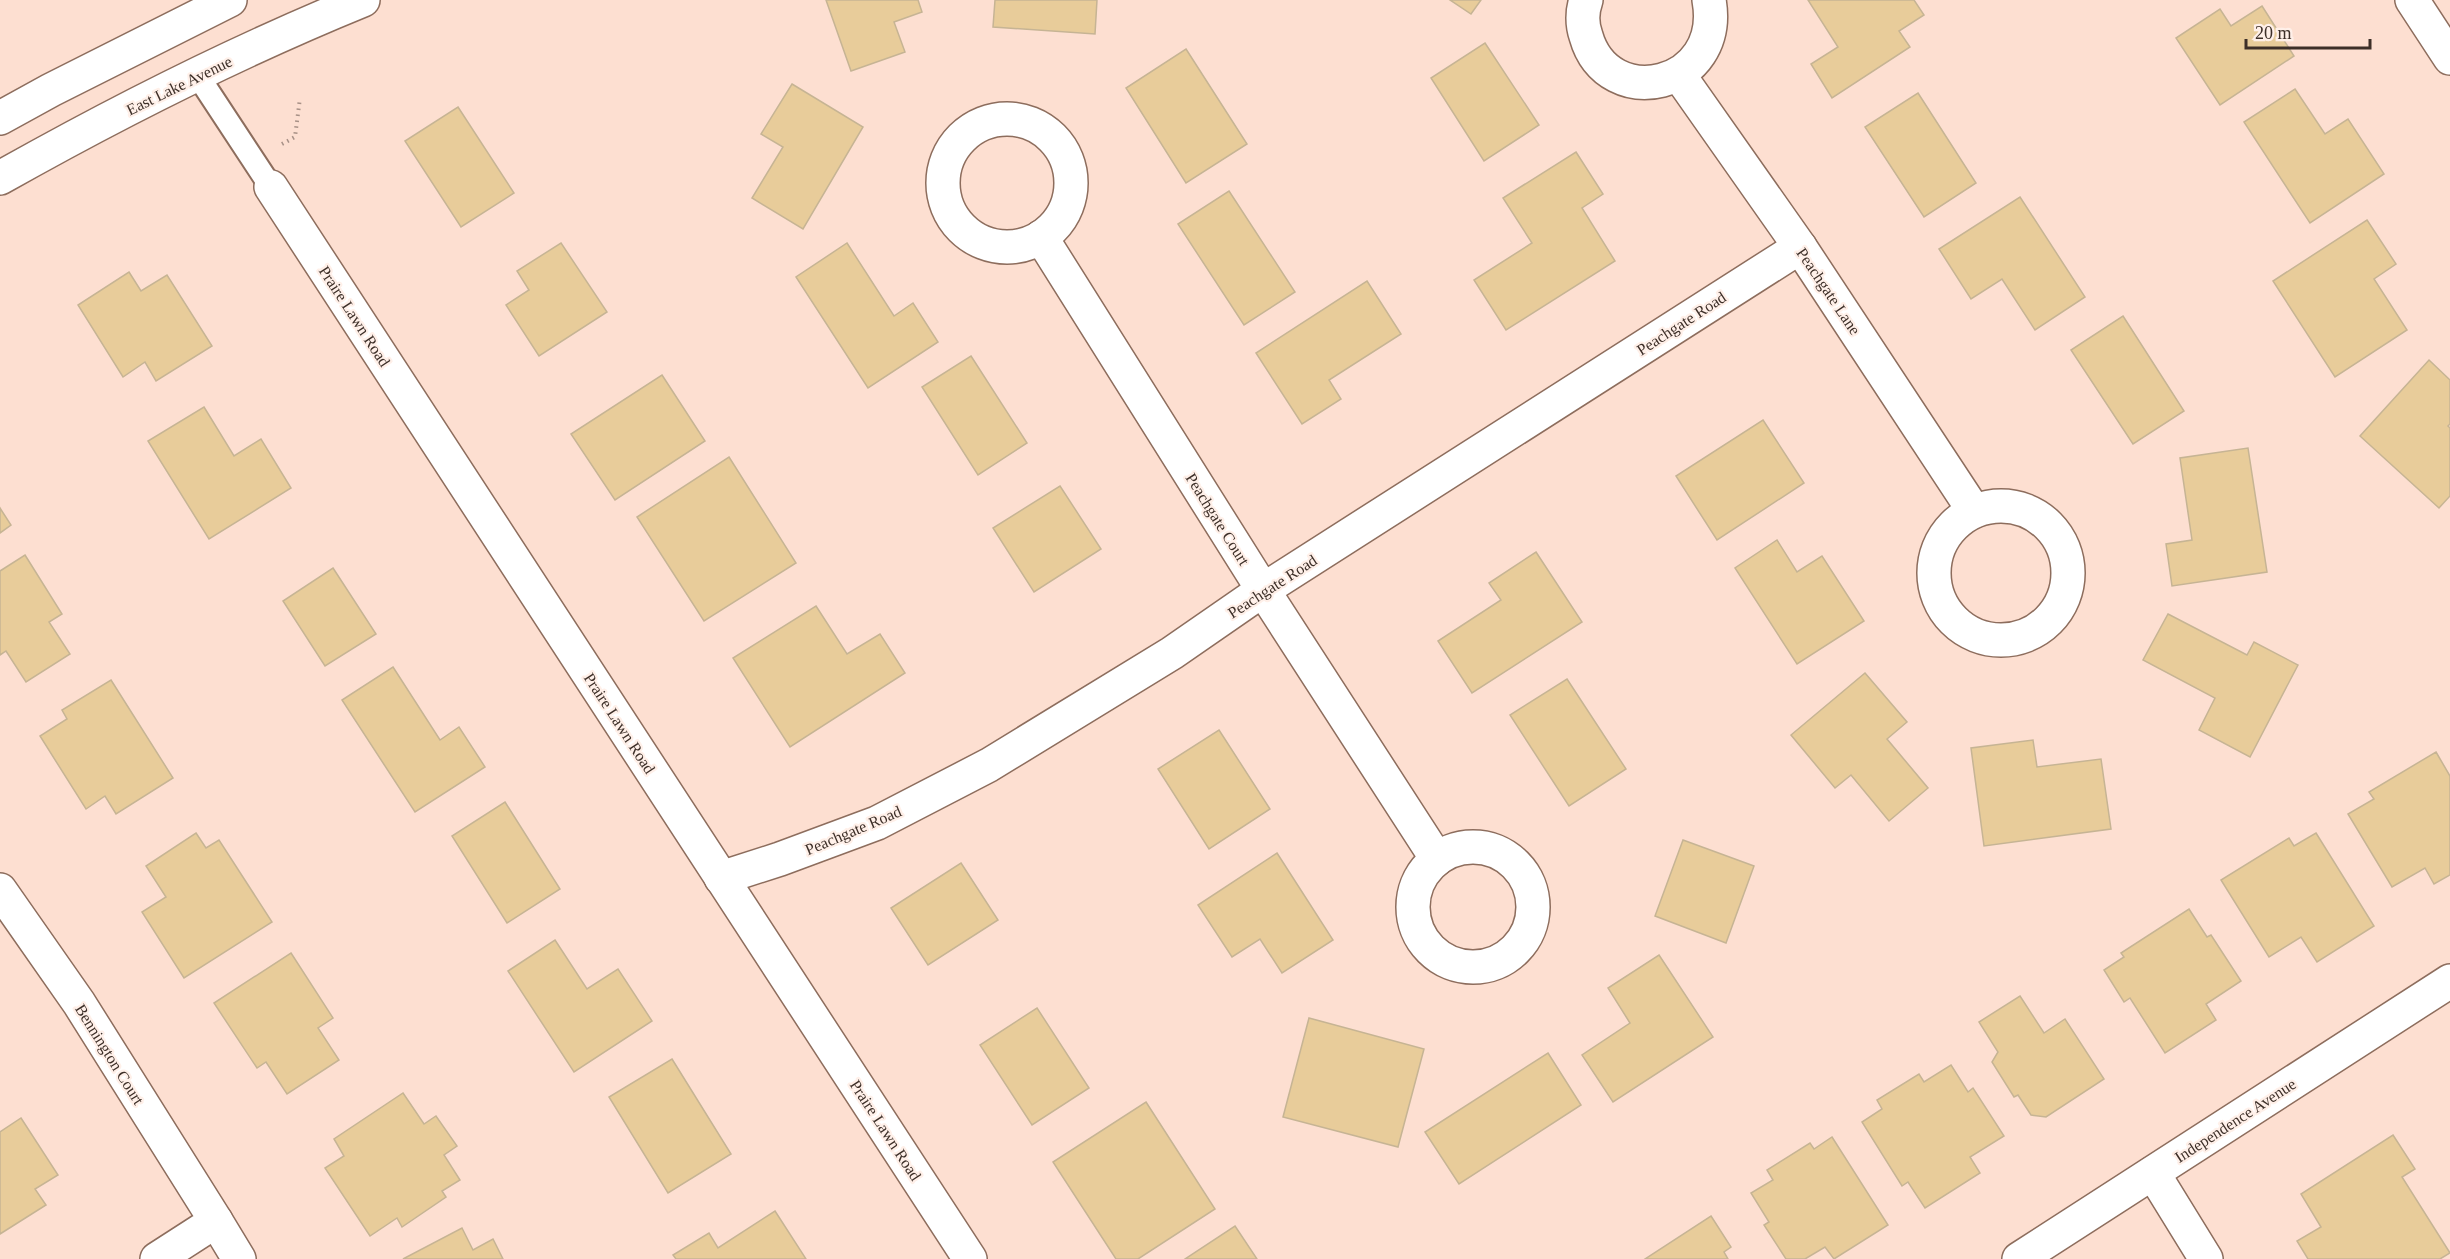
<svg xmlns="http://www.w3.org/2000/svg" width="2450" height="1259" font-family="'Times New Roman',serif">
  <rect width="100%" height="100%" fill="#fddfd1"/>
  <g fill="#e8cc9a" stroke="#c6b494" stroke-width="1.5">
    <polygon points="826,0 918,0 922,12 894,22 905,52 851,71"/>
    <polygon points="995,0 1097,0 1095,34 993,27"/>
    <polygon points="1450,0 1481,0 1471,14"/>
    <polygon points="1808,0 1914,0 1924,15 1899,31 1910,47 1832,98 1811,64 1838,47"/>
    <polygon points="2262,6 2294,56 2220,105 2176,38 2220,9 2231,26"/>
    <polygon points="1485,43 1539,125 1484,161 1431,78"/>
    <polygon points="1186,49 1247,144 1186,183 1126,88"/>
    <polygon points="792,84 863,127 803,229 752,198 783,147 761,134"/>
    <polygon points="2295,89 2325,134 2348,119 2384,174 2310,223 2244,122"/>
    <polygon points="1918,93 1976,183 1924,217 1865,127"/>
    <polygon points="458,107 514,193 461,227 405,141"/>
    <polygon points="1576,152 1603,194 1582,208 1615,261 1506,330 1474,280 1532,243 1503,198"/>
    <polygon points="1229,191 1295,292 1244,325 1178,224"/>
    <polygon points="2020,197 2085,297 2035,330 2002,279 1971,299 1939,249"/>
    <polygon points="2367,220 2396,264 2374,279 2407,330 2335,377 2273,281"/>
    <polygon points="561,243 607,312 539,356 506,305 529,290 517,271"/>
    <polygon points="847,243 894,316 913,303 938,342 868,388 796,277"/>
    <polygon points="129,272 141,291 167,275 212,346 156,381 145,362 123,377 78,305"/>
    <polygon points="1367,281 1401,334 1329,380 1341,399 1302,424 1256,353"/>
    <polygon points="2123,316 2184,411 2133,444 2071,350"/>
    <polygon points="971,356 1027,443 978,475 922,387"/>
    <polygon points="2429,360 2450,380 2450,424 2448,426 2450,428 2450,496 2439,508 2360,436"/>
    <polygon points="662,375 705,441 615,500 571,434"/>
    <polygon points="204,407 234,456 261,439 291,488 209,539 148,441"/>
    <polygon points="1763,420 1804,483 1717,540 1676,476"/>
    <polygon points="2248,448 2267,572 2172,586 2166,544 2192,540 2180,458"/>
    <polygon points="729,457 796,563 704,621 637,517"/>
    <polygon points="1060,486 1101,549 1034,592 993,528"/>
    <polygon points="0,508 11,525 0,533"/>
    <polygon points="1777,540 1797,572 1822,556 1864,621 1797,664 1735,568"/>
    <polygon points="1536,552 1582,622 1472,693 1438,641 1501,600 1489,583"/>
    <polygon points="25,555 62,614 49,622 70,654 26,682 6,651 0,655 0,571"/>
    <polygon points="333,568 376,634 325,666 283,601"/>
    <polygon points="816,606 847,654 880,634 905,673 790,747 733,658"/>
    <polygon points="2168,614 2247,655 2254,642 2298,665 2250,757 2199,730 2215,698 2143,660"/>
    <polygon points="393,667 440,740 459,727 485,767 415,812 342,700"/>
    <polygon points="1865,673 1907,722 1887,739 1928,788 1889,821 1851,775 1835,788 1791,735"/>
    <polygon points="1567,679 1626,769 1569,806 1510,715"/>
    <polygon points="111,680 173,778 116,814 105,796 86,809 40,736 67,719 62,710"/>
    <polygon points="1219,730 1270,809 1209,849 1158,769"/>
    <polygon points="2033,740 2037,767 2101,759 2111,829 1984,846 1971,748"/>
    <polygon points="2436,752 2450,776 2450,875 2434,884 2425,868 2392,887 2348,814 2374,799 2369,792"/>
    <polygon points="505,802 560,889 507,923 452,836"/>
    <polygon points="196,833 206,848 219,840 272,922 184,978 142,912 166,897 146,866"/>
    <polygon points="2316,833 2374,926 2317,962 2301,937 2269,957 2221,880 2289,838 2294,846"/>
    <polygon points="1683,840 1754,866 1726,943 1655,916"/>
    <polygon points="1277,853 1333,940 1282,973 1260,939 1232,957 1198,905"/>
    <polygon points="961,863 998,920 928,965 891,908"/>
    <polygon points="2189,909 2207,937 2211,935 2241,981 2206,1004 2216,1020 2165,1053 2130,998 2124,1002 2104,970 2124,957 2121,953"/>
    <polygon points="555,940 587,989 618,969 652,1021 574,1072 508,971"/>
    <polygon points="291,953 333,1018 318,1028 339,1060 287,1094 266,1062 257,1068 214,1003"/>
    <polygon points="1659,955 1713,1037 1613,1102 1582,1055 1630,1023 1608,988"/>
    <polygon points="2020,996 2044,1033 2065,1019 2104,1079 2046,1117 2031,1115 2018,1095 2014,1097 1992,1062 1998,1052 1979,1022"/>
    <polygon points="1037,1008 1089,1088 1032,1125 980,1045"/>
    <polygon points="1309,1018 1424,1049 1398,1147 1283,1117"/>
    <polygon points="1548,1053 1581,1105 1459,1184 1425,1132"/>
    <polygon points="672,1059 731,1154 668,1193 609,1097"/>
    <polygon points="1951,1065 1968,1092 1973,1088 2004,1136 1970,1157 1980,1173 1925,1208 1908,1182 1902,1186 1862,1122 1882,1109 1877,1100 1919,1074 1924,1082"/>
    <polygon points="403,1093 424,1124 436,1116 457,1146 444,1155 460,1180 442,1191 446,1197 402,1227 397,1218 370,1236 325,1168 344,1156 334,1139"/>
    <polygon points="1146,1102 1215,1209 1138,1259 1116,1259 1053,1162"/>
    <polygon points="21,1118 58,1175 35,1189 46,1205 0,1234 0,1132"/>
    <polygon points="2393,1135 2415,1169 2402,1177 2450,1253 2440,1259 2308,1259 2297,1241 2321,1227 2301,1194"/>
    <polygon points="1832,1137 1888,1225 1834,1259 1825,1247 1805,1259 1786,1259 1764,1225 1769,1222 1751,1193 1773,1180 1767,1170 1810,1143 1814,1149"/>
    <polygon points="775,1211 806,1259 676,1259 673,1255 709,1233 718,1248"/>
    <polygon points="1711,1216 1731,1247 1724,1252 1728,1259 1645,1259"/>
    <polygon points="1235,1226 1257,1259 1185,1259"/>
    <polygon points="462,1228 473,1250 493,1239 503,1259 403,1259"/>
  </g>
  <g fill="none" stroke-linecap="round" stroke-linejoin="round">
    <g stroke="#8d6d5d" stroke-width="26">
      <polyline id="service" points="198,76 271,187"/>
    </g>
    <g stroke="#8d6d5d" stroke-width="36">
      <g id="minor">
        <path d="M1586,0C1582,11 1582,25 1586,36C1608,114 1725,88 1709,0"/>
        <polyline points="2412,0 2450,58"/>
        <polyline points="1679,75 1800,247 1974,511"/>
        <circle cx="1007" cy="183" r="64"/>
        <polyline points="271,187 970,1259"/>
        <polyline points="1041,237 1263,590 1437,859"/>
        <circle cx="2001" cy="573" r="67"/>
        <circle cx="1473" cy="907" r="60"/>
        <polyline points="721,878 780,859 877,823 989,765 1172,653 1263,590 1800,247"/>
        <polyline points="0,890 79,1003 216,1221 157,1259"/>
        <polyline points="2153,1173 2206,1259"/>
        <polyline points="216,1221 239,1259"/>
        <polyline points="2019,1259 2450,981"/>
      </g>
    </g>
    <g stroke="#8d6d5d" stroke-width="36">
      <g id="primary">
        <polyline points="0,118 51,90 230,0"/>
        <path d="M0,178C117,112 238,51 363,0"/>
      </g>
    </g>
    <polyline stroke="#a89187" stroke-width="4" stroke-dasharray="1.5 4.5" stroke-linecap="butt" points="282,144 295,137 300,98"/>
    <use href="#service" stroke="#fff" stroke-width="22"/>
    <use href="#minor" stroke="#fff" stroke-width="33"/>
    <use href="#primary" stroke="#fff" stroke-width="33"/>
  </g>
  <g text-anchor="middle" stroke-width="4.5" stroke-linejoin="round" paint-order="stroke">
    <g font-size="16" fill="#3d2f28" stroke="#fff0e9">
      <text transform="translate(179 85) rotate(-26)" y="6">East Lake Avenue</text>
      <text transform="translate(1829 291) rotate(56)" y="6">Peachgate Lane</text>
      <text transform="translate(355 316) rotate(57)" y="6">Praire Lawn Road</text>
      <text transform="translate(1681 323) rotate(-33)" y="6">Peachgate Road</text>
      <text transform="translate(1218 519) rotate(58)" y="6">Peachgate Court</text>
      <text transform="translate(1272 586) rotate(-33)" y="6">Peachgate Road</text>
      <text transform="translate(620 723) rotate(57)" y="6">Praire Lawn Road</text>
      <text transform="translate(853 830) rotate(-23)" y="6">Peachgate Road</text>
      <text transform="translate(110 1054) rotate(58)" y="6">Bennington Court</text>
      <text transform="translate(2235 1120) rotate(-33)" y="6">Independence Avenue</text>
      <text transform="translate(886 1130) rotate(57)" y="6">Praire Lawn Road</text>
    </g>
  </g>
  <path d="M2246 39v9h124v-9" fill="none" stroke="#3d2f28" stroke-width="3"/>
  <text x="2255" y="39" font-size="18" fill="#3d2f28" stroke="#fff0e9" stroke-width="4.5" paint-order="stroke">20 m</text>
</svg>
